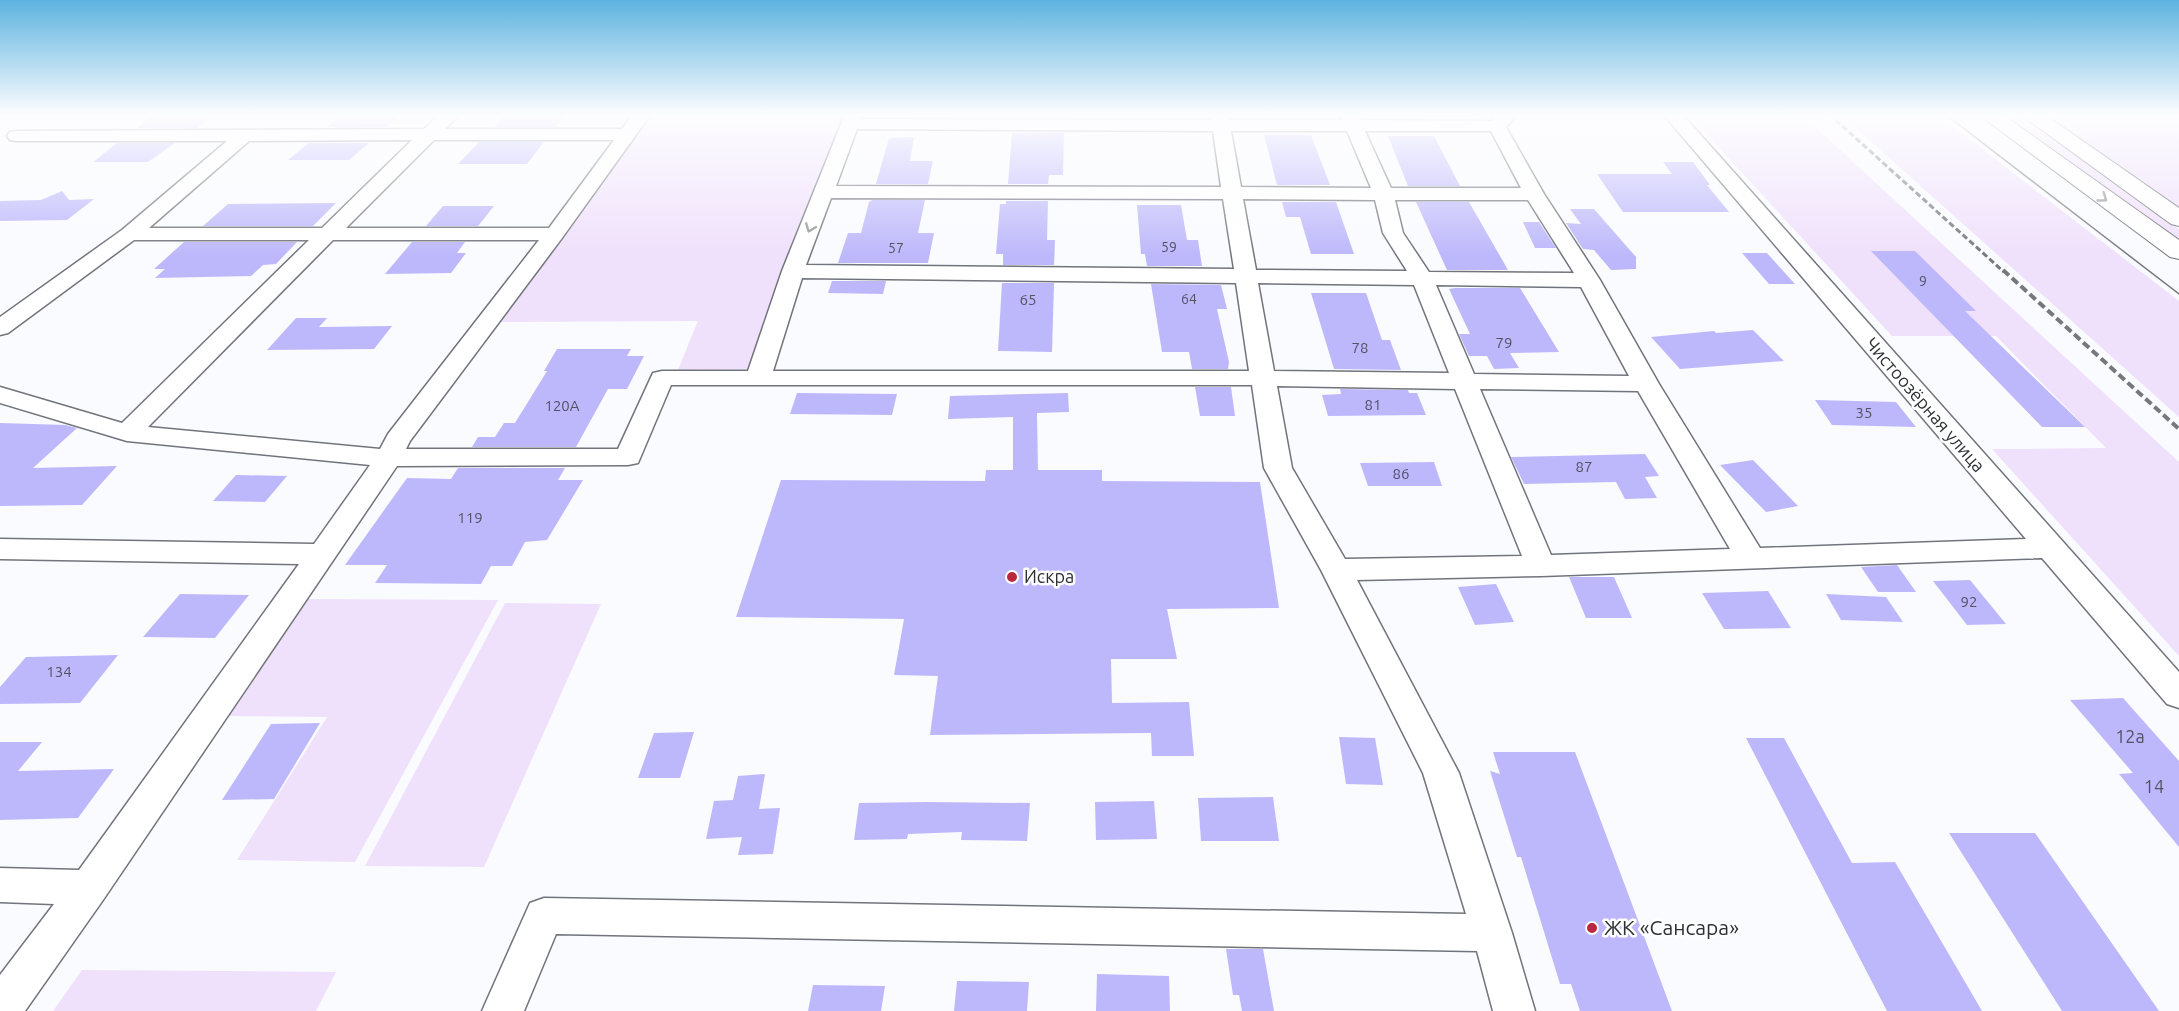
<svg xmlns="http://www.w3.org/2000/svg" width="2179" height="1011" font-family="Ubuntu,sans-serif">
  <rect width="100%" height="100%" fill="#fafbff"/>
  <g fill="#efe0fb">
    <polygon points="644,114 851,114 749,369 678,370 698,321 492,322"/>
    <polygon points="1688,114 1801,114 2179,462 2179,656 1992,449 2106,448 1996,336 1892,336"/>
    <polygon points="1840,114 1937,114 2179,301 2179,417"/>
    <polygon points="2003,114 2017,114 2179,229 2179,240"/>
    <polygon points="2038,114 2179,114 2179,208"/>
    <polygon points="307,599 498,600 355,862 237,860 327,717 223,716"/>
    <polygon points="505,603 601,604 484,867 365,866"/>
    <polygon points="82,970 336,972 316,1011 53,1011"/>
  </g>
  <g fill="#bdb8fb">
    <polygon points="155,114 216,114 197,128 137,128"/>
    <polygon points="342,114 401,114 387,127 327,127"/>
    <polygon points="506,114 566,114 556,127 494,127"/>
    <polygon points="1012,133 1064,133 1063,175 1049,175 1048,184 1008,184"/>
    <polygon points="1264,135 1311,135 1330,185 1277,185"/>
    <polygon points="1388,136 1434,136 1460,186 1408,186"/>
    <polygon points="914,137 910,161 933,161 928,184 876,184 889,138"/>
    <polygon points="479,142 544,142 527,164 458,164"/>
    <polygon points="117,143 175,143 148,162 93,162"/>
    <polygon points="309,143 369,143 349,160 288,160"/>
    <polygon points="1663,162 1693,162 1710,185 1707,185 1729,212 1623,212 1597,174 1672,174"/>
    <polygon points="62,191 69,200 94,199 67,220 0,221 0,201 41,200"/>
    <polygon points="872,200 925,200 918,233 934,233 928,263 838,263 848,233 861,233 869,202"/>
    <polygon points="1006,201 1048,201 1047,240 1055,240 1054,265 1003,265 1003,254 996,254 1000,204 1006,204"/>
    <polygon points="1282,202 1336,202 1354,254 1311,254 1300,217 1286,217"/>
    <polygon points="1416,202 1469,202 1508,270 1447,270"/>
    <polygon points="336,203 313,226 203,226 228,204"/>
    <polygon points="1137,205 1181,205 1187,240 1198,240 1202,266 1147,266 1145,254 1141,254"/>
    <polygon points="443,206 494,206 478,226 426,226"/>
    <polygon points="1570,209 1594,209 1636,257 1636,269 1611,270 1594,250 1583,249 1566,223 1581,224"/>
    <polygon points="1523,222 1539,222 1556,248 1535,248"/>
    <polygon points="184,242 297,242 276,264 263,265 251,276 155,278 165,269 154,269"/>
    <polygon points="412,242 465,242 457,253 466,253 451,273 385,274"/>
    <polygon points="1871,251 1915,251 1976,311 1965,311 2085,427 2042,427"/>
    <polygon points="1742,253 1767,253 1795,284 1769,284"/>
    <polygon points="832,281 886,281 883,294 828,293"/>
    <polygon points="1002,283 1054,283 1052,352 998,351"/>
    <polygon points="1151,284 1221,285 1227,309 1217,309 1229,362 1228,369 1192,369 1189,352 1162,352"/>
    <polygon points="1455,288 1520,288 1559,352 1510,353 1519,368 1494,369 1487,356 1469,356 1459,334 1470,334 1449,289"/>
    <polygon points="1311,293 1366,293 1382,340 1390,340 1401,370 1334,369"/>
    <polygon points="296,318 327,318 319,327 392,326 374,349 267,350"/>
    <polygon points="1753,330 1784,361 1680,369 1651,337 1714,331 1716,333"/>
    <polygon points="557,349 631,349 627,356 644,356 627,389 608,389 576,447 472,447 478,437 495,437 504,423 515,423 547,371 544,371"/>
    <polygon points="1195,387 1231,387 1235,416 1200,416"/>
    <polygon points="1340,389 1408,390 1409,393 1417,393 1426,415 1328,416 1322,395 1341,394"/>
    <polygon points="797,393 897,394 892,415 790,414"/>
    <polygon points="1068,393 1069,412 1037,413 1038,470 1102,470 1102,481 1260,482 1279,608 1167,609 1177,659 1111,659 1112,703 1189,702 1194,756 1152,756 1151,733 930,735 938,676 894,675 904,619 736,617 781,480 985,481 986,470 1013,470 1013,417 948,419 950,396"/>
    <polygon points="1815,400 1896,402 1916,427 1832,425"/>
    <polygon points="0,423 65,425 77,428 33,468 117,466 82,505 0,506"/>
    <polygon points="1645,454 1659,476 1645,477 1657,498 1625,499 1616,482 1524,484 1511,457"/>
    <polygon points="1753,460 1798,506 1766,512 1720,465"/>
    <polygon points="1434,462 1442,486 1368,486 1360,463"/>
    <polygon points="458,468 565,468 558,480 583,480 547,540 525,542 512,566 491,566 481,584 375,583 387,565 345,565 407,478 451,479"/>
    <polygon points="236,475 287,476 265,502 213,501"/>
    <polygon points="1897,565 1916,592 1878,592 1861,567"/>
    <polygon points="1569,577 1614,577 1632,618 1586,618"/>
    <polygon points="1970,580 2006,624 1967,625 1933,581"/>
    <polygon points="1496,584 1514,622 1475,625 1458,587"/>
    <polygon points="1768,591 1791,628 1724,629 1702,593"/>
    <polygon points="180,594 249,595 215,638 143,637"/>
    <polygon points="1826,594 1886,597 1903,622 1841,620"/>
    <polygon points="118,655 80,703 0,704 0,687 26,657"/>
    <polygon points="2123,698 2179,761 2179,847 2119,774 2133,773 2070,700"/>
    <polygon points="320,723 274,799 222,800 271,724"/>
    <polygon points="694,732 680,778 638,778 654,733"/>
    <polygon points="1339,737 1375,738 1383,785 1346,784"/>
    <polygon points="1746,738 1784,738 1852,863 1895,862 1982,1011 1887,1011"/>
    <polygon points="0,742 42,742 18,771 114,769 78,818 0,820"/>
    <polygon points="1493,752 1575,752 1672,1011 1580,1011 1571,984 1560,984 1521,857 1517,857 1490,771 1500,774"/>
    <polygon points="765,774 759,809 780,808 773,854 738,855 742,837 706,839 714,801 733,800 738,776"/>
    <polygon points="1273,797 1279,841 1201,841 1198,798"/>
    <polygon points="1154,801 1157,839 1096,840 1095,802"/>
    <polygon points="927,802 1030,803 1027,841 961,840 962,832 908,834 907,839 854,840 859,803"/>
    <polygon points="1949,833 2035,833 2159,1011 2062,1011"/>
    <polygon points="1226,949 1263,949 1274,1011 1242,1011 1239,995 1233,995"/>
    <polygon points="1097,974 1169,976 1170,1011 1096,1011"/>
    <polygon points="957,981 1029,982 1027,1011 954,1011"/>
    <polygon points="813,985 885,986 881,1011 808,1011"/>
  </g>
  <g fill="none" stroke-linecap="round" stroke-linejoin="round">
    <g stroke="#71747b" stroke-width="3">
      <path id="minor" d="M440,114H460L445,129H622L633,114H651L562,238L410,441L406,449H618L653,373L662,371H748L782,271L845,114H863L861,119L1211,120L1210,114H1228L1229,120H1343L1340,114H1358L1361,120L1492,121L1495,118L1493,114H1511L1513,119L1506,127L1544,194L1600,280L1659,384L1760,548L2026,539L1663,114H1682L2179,672V708L2167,704L2042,558L1541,576L1357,580L1459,773L1512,933L1535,1011H1493L1477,951L556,934L524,1011H482L530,903L544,898L1466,914L1423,773L1321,570L1264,468L1252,385H671L638,463L628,465L397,466L103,900L25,1011H0V975L54,904L0,902V868L79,870L299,564L0,559V539L314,544L370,465L127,441L0,403V387L122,423L309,240H134L8,333L0,335V317L122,230L227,141H16L10,140L7,136L10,132L16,131L424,129ZM857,129L1213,131L1221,187L836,186ZM1231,131H1347L1371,188L1241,187ZM1365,131H1491L1521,188H1391ZM412,140L322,228H149L249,141ZM434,140H614L549,228H346ZM831,198L1223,199L1234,269L806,265ZM1243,199L1375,200L1383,233L1407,271L1256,270ZM1395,200H1528L1574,273L1429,272L1403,233ZM333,240H539L388,434L380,449L148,427ZM802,278L1236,283L1249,371H773ZM1258,283L1414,285L1449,373L1274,371ZM1436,285L1581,287L1629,376L1474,374ZM1277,386L1455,389L1522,556L1345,559L1292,468ZM1480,389L1638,391L1730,549L1551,555Z"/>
    </g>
    <g stroke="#71747b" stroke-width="2">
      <g id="major">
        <polygon points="1978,114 2002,114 2179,240 2179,259 2170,257"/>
        <polygon points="2020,114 2044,114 2179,208 2179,226 2171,224"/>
      </g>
    </g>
    <use href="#minor" fill="#fff" fill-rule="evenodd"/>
    <use href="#major" fill="#fff" fill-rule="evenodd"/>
    <polyline stroke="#76787b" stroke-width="1.5" points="1945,114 2179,294"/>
    <polyline stroke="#76787b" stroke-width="3" stroke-dasharray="6 3" stroke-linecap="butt" points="1829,114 2004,272"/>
    <polyline stroke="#76787b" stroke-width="4" stroke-dasharray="8 4" stroke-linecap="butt" points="2003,270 2179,429"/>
  </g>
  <defs><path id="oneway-chevron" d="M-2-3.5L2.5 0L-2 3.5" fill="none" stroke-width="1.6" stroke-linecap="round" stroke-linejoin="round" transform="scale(1.5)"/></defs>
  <g stroke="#969899">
    <use href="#oneway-chevron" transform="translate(2103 198) rotate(36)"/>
    <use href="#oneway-chevron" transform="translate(810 228) rotate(111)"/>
  </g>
  <linearGradient id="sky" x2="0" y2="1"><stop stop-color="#5db3df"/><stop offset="0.45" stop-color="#fdfdff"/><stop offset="1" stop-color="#fdfdff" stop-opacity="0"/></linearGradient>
  <rect width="2179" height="256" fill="url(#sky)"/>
  <g fill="#b9283c" stroke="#fff" stroke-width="2">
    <circle cx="1012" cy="577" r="6"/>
    <circle cx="1592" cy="928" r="6"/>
  </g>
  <g text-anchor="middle" stroke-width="5" stroke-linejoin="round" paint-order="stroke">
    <g font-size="14" fill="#525265">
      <text x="1169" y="252">59</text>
      <text x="896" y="253">57</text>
      <text x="1923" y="286">9</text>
      <text x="1189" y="304">64</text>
    </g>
    <g font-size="15" fill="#525265">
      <text x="1028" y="305">65</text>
      <text x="1504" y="348">79</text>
      <text x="1360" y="353">78</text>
      <text x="1373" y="410">81</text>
      <text x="562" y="411">120А</text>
      <text x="1864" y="418">35</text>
      <text x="1584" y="472">87</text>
      <text x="1401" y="479">86</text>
      <text x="470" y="523">119</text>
      <text x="1969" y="607">92</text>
      <text x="59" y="677">134</text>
    </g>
    <g font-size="18" fill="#2e3033" stroke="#fff">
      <text transform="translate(1925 405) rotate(49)" y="6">Чистоозёрная улица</text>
    </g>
    <g font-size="18" fill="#2e3033" stroke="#fff" text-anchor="start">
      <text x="1024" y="583">Искра</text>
    </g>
    <g font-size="18" fill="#525265">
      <text x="2130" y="743">12а</text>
      <text x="2154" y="793">14</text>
    </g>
    <g font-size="21" fill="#2e3033" stroke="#fff" text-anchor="start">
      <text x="1604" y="935">ЖК «Сансара»</text>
    </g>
  </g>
</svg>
